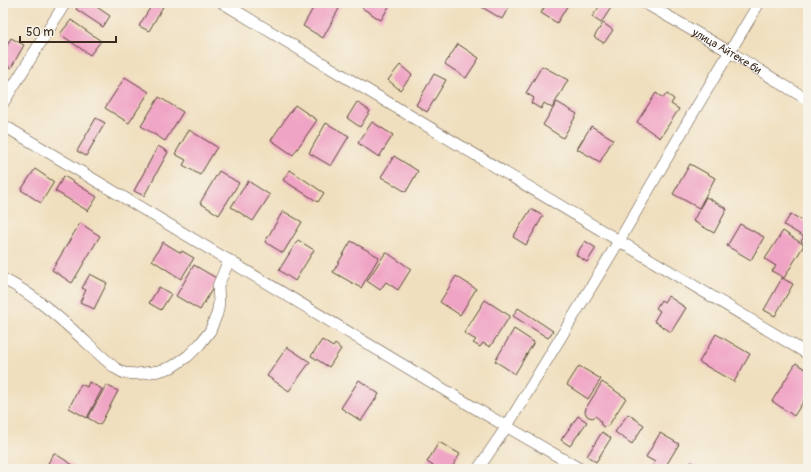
<svg xmlns="http://www.w3.org/2000/svg" width="811" height="472" font-family="Pangolin,sans-serif">
  <rect width="100%" height="100%" fill="#f7f3e8"/>
  <filter id="ink" filterUnits="userSpaceOnUse"><feTurbulence type="fractalNoise" baseFrequency=".025" numOctaves="2"/><feDisplacementMap in="SourceGraphic" scale="8" xChannelSelector="R" yChannelSelector="G"/><feConvolveMatrix kernelMatrix="1 2 1 2 8 2 1 2 1" color-interpolation-filters="sRGB"/></filter>
  <filter id="wash" filterUnits="userSpaceOnUse"><feTurbulence type="fractalNoise" baseFrequency=".012" numOctaves="4" result="noise"/><feDisplacementMap in="SourceGraphic" scale="16" xChannelSelector="R" yChannelSelector="G"/><feGaussianBlur stdDeviation="0.9" result="paint"/><feColorMatrix in="noise" values="0 0 0 0 0 0 0 0 0 0 0 0 0 0 0 0 0 1.4 0 .05"/><feComposite in="paint" operator="in"/></filter>
  <g filter="url(#wash)">
    <rect width="100%" height="100%" fill="#f0dfbe"/>
    <g id="blocks">
      <g fill="#f0a4c5">
        <polygon points="80,3 91,3 110,16 103,27 76,9"/>
        <polygon points="153,3 165,3 149,31 139,26"/>
        <polygon points="316,3 342,3 323,38 303,26"/>
        <polygon points="365,3 391,3 381,20 362,8"/>
        <polygon points="482,3 511,3 502,19 480,6"/>
        <polygon points="547,3 569,3 557,23 541,13"/>
        <polygon points="599,3 614,3 601,23 592,17 601,4"/>
        <polygon points="71,20 101,41 90,55 60,34"/>
        <polygon points="603,23 613,30 604,43 594,37"/>
        <polygon points="11,38 24,45 11,68 3,63 3,53"/>
        <polygon points="458,44 479,58 466,78 445,64"/>
        <polygon points="400,65 412,75 400,90 388,80"/>
        <polygon points="542,66 568,80 552,108 544,103 541,109 531,103 534,98 526,93"/>
        <polygon points="434,74 446,80 427,112 416,105"/>
        <polygon points="125,77 149,92 129,123 105,108"/>
        <polygon points="656,93 663,98 667,94 674,99 671,104 679,109 660,138 637,122"/>
        <polygon points="159,97 183,112 165,141 141,126"/>
        <polygon points="357,102 370,111 360,127 347,118"/>
        <polygon points="557,102 577,114 563,138 543,125"/>
        <polygon points="295,105 317,120 293,155 271,140"/>
        <polygon points="96,118 105,123 86,156 77,151"/>
        <polygon points="372,122 393,135 379,157 358,143"/>
        <polygon points="326,123 349,136 331,166 309,153"/>
        <polygon points="591,126 613,139 600,162 577,149"/>
        <polygon points="189,130 217,147 200,175 183,165 186,160 175,154"/>
        <polygon points="158,146 168,152 144,196 134,191"/>
        <polygon points="394,156 418,171 406,192 381,177"/>
        <polygon points="690,164 715,178 699,208 673,194"/>
        <polygon points="35,169 54,182 41,203 21,190"/>
        <polygon points="290,170 324,193 318,202 283,180"/>
        <polygon points="219,171 239,183 219,215 200,203"/>
        <polygon points="64,176 97,197 88,211 55,191"/>
        <polygon points="248,181 270,195 253,221 231,207"/>
        <polygon points="706,197 727,209 714,233 693,221"/>
        <polygon points="531,209 543,216 526,245 513,237"/>
        <polygon points="283,211 302,222 283,253 265,242"/>
        <polygon points="791,214 808,224 808,245 801,241 804,237 784,225"/>
        <polygon points="80,223 100,236 72,283 52,270"/>
        <polygon points="740,224 764,237 751,260 727,246"/>
        <polygon points="783,231 804,245 784,278 772,271 776,266 765,259"/>
        <polygon points="298,240 314,250 295,281 279,270"/>
        <polygon points="351,241 379,257 361,288 333,272"/>
        <polygon points="585,241 596,248 587,262 576,255"/>
        <polygon points="163,242 181,253 182,251 194,258 181,279 152,260"/>
        <polygon points="386,252 411,269 398,290 386,282 380,290 367,281"/>
        <polygon points="194,265 218,279 200,310 176,296"/>
        <polygon points="90,274 107,283 94,309 80,302 86,290 82,288"/>
        <polygon points="456,276 476,289 460,315 440,302"/>
        <polygon points="782,278 793,284 775,316 764,310"/>
        <polygon points="159,287 171,294 161,310 149,303"/>
        <polygon points="668,296 686,308 671,332 654,321 660,311 656,308 661,300 664,302"/>
        <polygon points="485,300 510,316 490,347 483,343 480,347 473,343 476,340 464,333"/>
        <polygon points="518,308 553,331 548,338 513,316"/>
        <polygon points="514,329 534,342 515,374 495,361"/>
        <polygon points="716,334 750,354 734,382 699,362"/>
        <polygon points="322,340 333,347 335,344 341,349 329,367 311,356"/>
        <polygon points="287,347 310,362 289,391 267,376"/>
        <polygon points="796,363 808,371 808,394 794,416 772,401"/>
        <polygon points="579,366 601,379 588,399 567,385"/>
        <polygon points="359,380 379,394 361,421 341,408"/>
        <polygon points="89,382 102,389 87,418 69,408 81,384 87,387"/>
        <polygon points="602,382 626,398 609,425 604,427 601,425 600,420 595,416 593,418 589,417 587,416 585,412 586,408"/>
        <polygon points="106,385 118,391 100,425 88,418"/>
        <polygon points="628,414 644,425 632,444 615,432"/>
        <polygon points="578,416 587,422 570,446 561,440"/>
        <polygon points="602,432 611,438 596,462 587,456"/>
        <polygon points="660,433 679,444 664,469 651,469 655,462 646,457"/>
        <polygon points="439,442 460,454 451,469 438,469 427,462"/>
        <polygon points="54,453 76,467 75,469 54,469 47,465"/>
        <polygon points="691,462 702,469 687,469"/>
      </g>
    </g>
  </g>
  <g filter="url(#ink)">
    <use href="#blocks" fill-opacity="0" stroke="#564536" stroke-width="1"/>
    <g fill="none" stroke-linecap="round" stroke-linejoin="round">
      <g stroke="#564536" stroke-width="12">
        <g id="street">
          <polyline points="223,3 347,78 808,354"/>
          <path id="s1" d="M645,3L730,52L808,100"/>
          <polyline points="3,103 65,3"/>
          <polyline points="3,125 473,407 580,469"/>
          <path d="M3,279C43,298 81,339 115,368L124,373L137,374L159,371L172,367L188,356L200,344L210,331L217,314L219,303L218,286L229,260"/>
          <polyline points="478,469 507,426 619,241 690,118 759,3"/>
        </g>
      </g>
      <use href="#street" stroke="#fff" stroke-width="11"/>
    </g>
  </g>
  <g text-anchor="middle" stroke-width="3" stroke-linejoin="round" paint-order="stroke">
    <g font-size="11" fill="#3b2a1e" stroke="#f7f3e8">
      <text dy="4" stroke="none"><textPath href="#s1" startOffset="95">улица Айтеке би</textPath></text>
    </g>
  </g>
  <rect width="811" height="472" fill="none" stroke="#f7f3e8" stroke-width="16"/>
  <path d="M20 36v6h96v-6" fill="none" stroke="#3b2a1e" stroke-width="2"/>
  <text x="26" y="36" font-size="12" fill="#3b2a1e" stroke="#f7f3e8" stroke-width="3" paint-order="stroke">50 m</text>
</svg>
